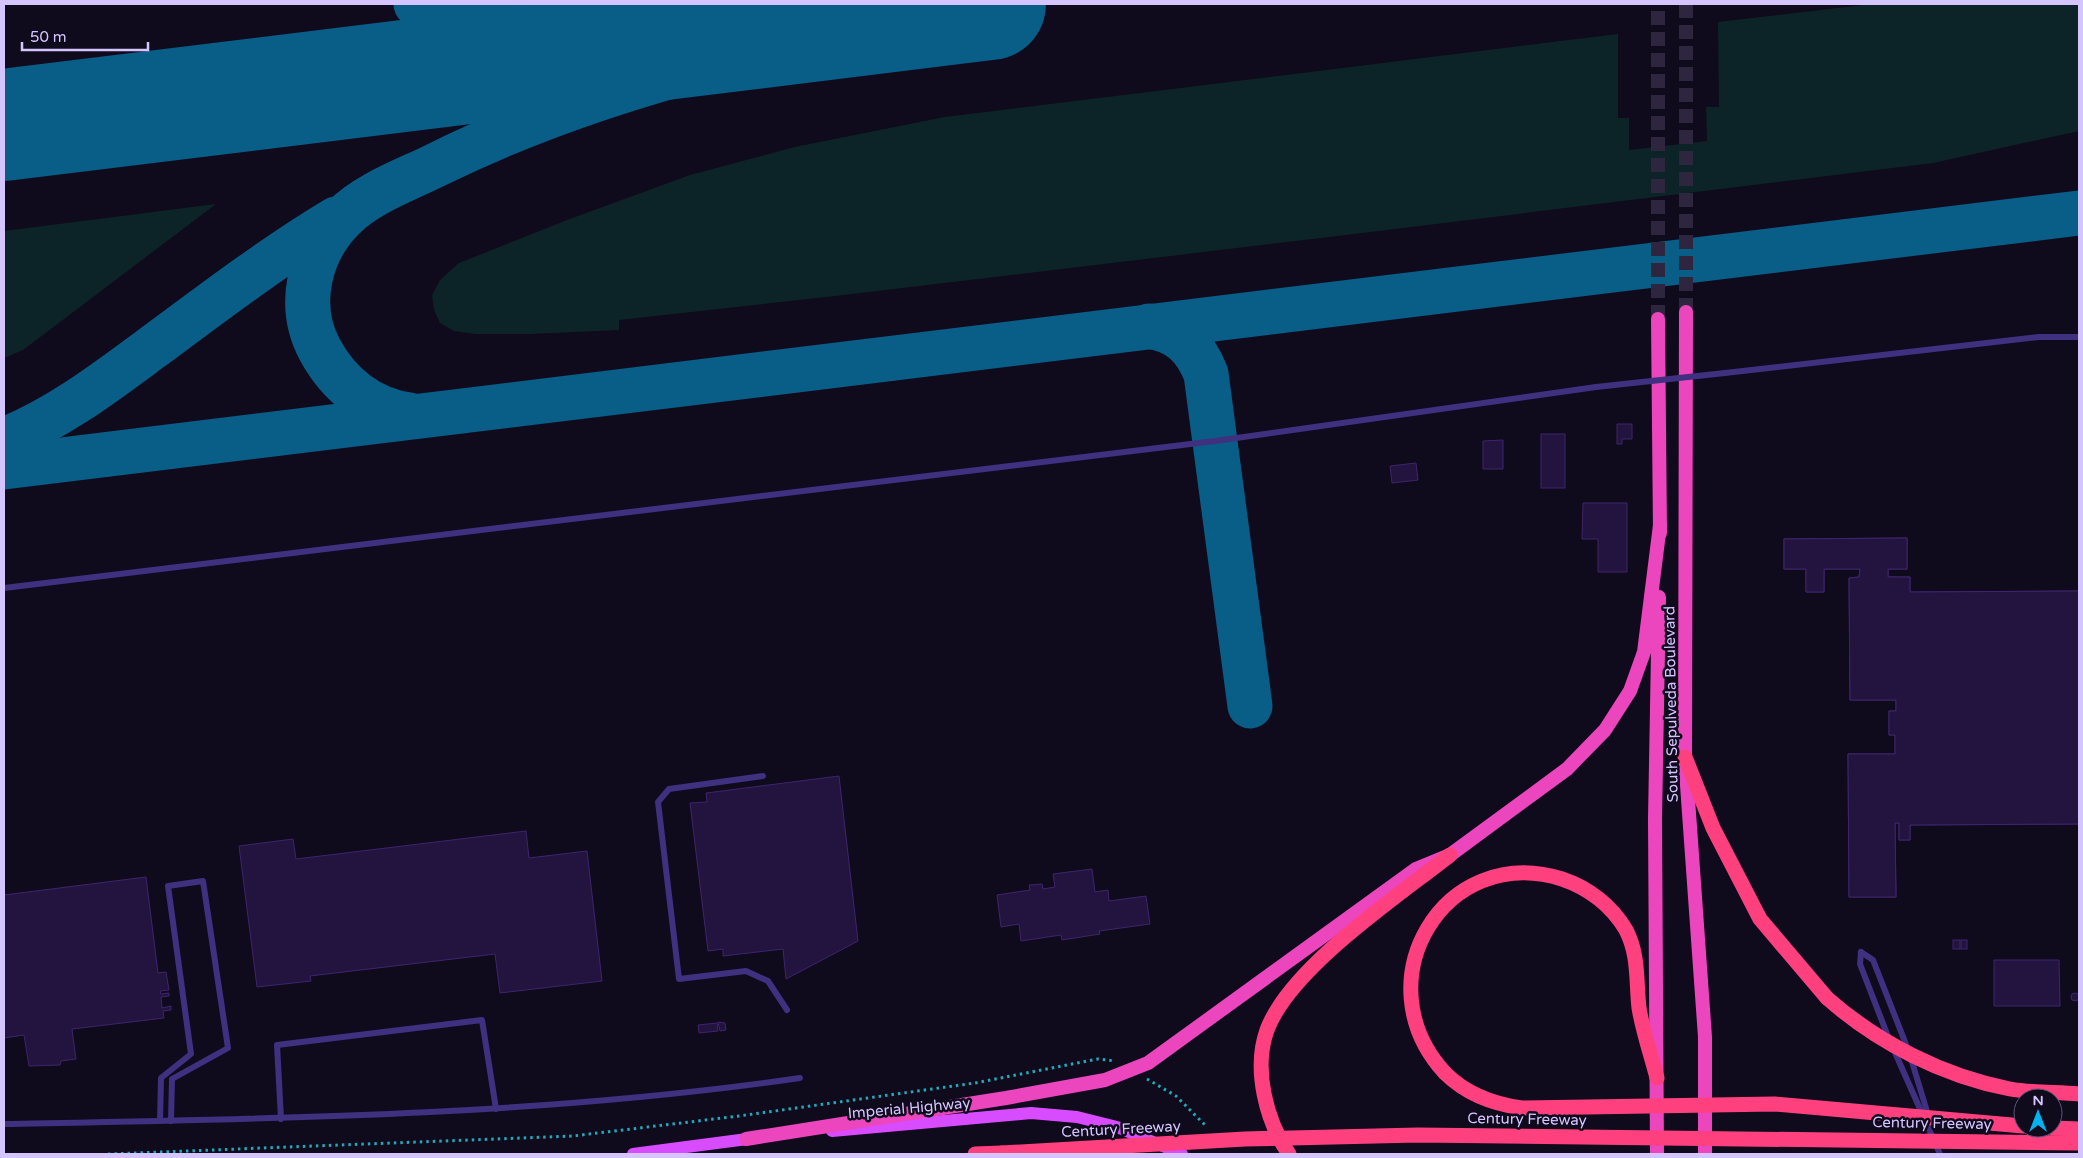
<svg xmlns="http://www.w3.org/2000/svg" width="2083" height="1158" font-family="'Varela Round',sans-serif">
  <rect width="100%" height="100%" fill="#100a1d"/>
  <g fill="#0c2427">
    <polygon points="1872,4 2079,4 2079,131 1933,163 1321,238 835,296 619,320 619,330 530,334 475,334 454,331 440,323 434,310 432,295 440,280 459,263 567,220 690,175 795,147 945,117 1618,34 1618,118 1629,118 1629,150 1707,141 1706,107 1719,107 1718,22"/>
    <polygon points="216,204 23,350 4,358 4,231"/>
  </g>
  <g fill="none" stroke-linecap="round" stroke-linejoin="round">
    <g stroke="#085e86" stroke-width="45">
      <path d="M416,4C552,24 691,25 828,14"/>
      <polyline points="4,102 118,100 318,87"/>
      <path d="M1149,326C1179,331 1195,346 1206,374L1250,706"/>
      <path d="M410,415C370,410 339,385 320,350C296,306 309,251 344,217C368,193 406,180 436,165C616,76 812,38 1008,4"/>
      <path d="M4,440C57,419 103,384 149,350C210,305 271,258 336,219"/>
      <polyline points="4,467 2079,213"/>
    </g>
    <polyline stroke="#085e86" stroke-width="112" points="4,125 990,4"/>
  </g>
  <g fill="#23143f" stroke="#3e246d" fill-rule="evenodd">
    <polygon points="1617,424 1632,424 1632,439 1622,439 1622,444 1617,444"/>
    <rect x="1541" y="434" width="24" height="54"/>
    <polygon points="1503,440 1503,469 1483,469 1483,441"/>
    <polygon points="1416,463 1418,480 1392,483 1390,466"/>
    <polygon points="1583,503 1627,503 1627,572 1598,572 1598,539 1582,539"/>
    <path d="M1907,538V569H1888V577H1910V592L2079,591V824L1910,825V840H1899V823H1895L1896,897H1849L1848,754H1895V735H1889V711H1896V700H1850L1849,578L1859,577L1860,569H1824V592H1806V569H1784V539ZM1865,569H1883V577H1865Z"/>
    <polygon points="1907,538 1907,569 1888,569 1888,577 1910,577 1910,592 2079,591 2079,824 1910,825 1910,840 1899,840 1899,823 1895,823 1896,897 1849,897 1848,754 1895,754 1895,735 1889,735 1889,711 1896,711 1896,700 1850,700 1849,578 1859,577 1860,569 1824,569 1824,592 1806,592 1806,569 1784,569 1784,539"/>
    <polygon points="839,776 858,941 786,979 783,949 723,956 723,949 708,951 690,803 707,802 706,793"/>
    <polygon points="526,831 529,858 587,851 602,981 500,993 495,954 310,976 311,981 257,987 239,846 293,839 296,859"/>
    <polygon points="1092,869 1095,892 1108,890 1109,901 1146,896 1150,924 1099,931 1100,934 1062,940 1061,935 1021,941 1019,924 1001,927 997,895 1030,890 1029,885 1042,884 1043,889 1055,887 1053,874"/>
    <polygon points="146,877 158,973 166,972 169,990 160,991 161,994 169,993 169,996 161,997 162,1008 171,1006 171,1010 163,1011 164,1018 72,1029 76,1059 61,1061 60,1065 29,1066 24,1035 4,1038 4,895"/>
    <rect x="1953" y="940" width="7" height="9"/>
    <rect x="1961" y="940" width="6" height="9"/>
    <polygon points="1994,960 2059,960 2060,1006 1994,1006"/>
    <circle cx="2075" cy="997" r="4"/>
    <polygon points="718,1022 725,1023 726,1030 720,1031"/>
    <polygon points="717,1023 718,1031 699,1033 698,1025"/>
  </g>
  <g fill="none" stroke-linecap="round" stroke-linejoin="round">
    <g stroke="#2e263f" stroke-width="14" stroke-dasharray="14 7" stroke-linecap="butt">
      <polyline points="1686,4 1686,312"/>
      <polyline points="1658,319 1658,4"/>
    </g>
    <g stroke="#22a8b6" stroke-width="3" stroke-dasharray="2.5 4" stroke-linecap="butt">
      <polyline points="1147,1079 1176,1096 1206,1126"/>
      <polyline points="108,1154 573,1136 739,1116 975,1083 1098,1059 1115,1061"/>
    </g>
    <g stroke="#403080" stroke-width="6">
      <polyline points="1725,373 2039,337 2079,337"/>
      <polyline points="4,588 1215,441 1596,387"/>
      <polyline points="763,776 669,789 658,802 679,979 746,971 768,981 787,1010"/>
      <polyline points="1861,952 1860,964 1889,1039"/>
      <polyline points="1861,952 1873,960 1909,1052 1929,1118"/>
      <polyline points="1893,1048 1940,1154"/>
      <polyline points="281,1119 277,1045 482,1020 496,1109"/>
      <polyline points="160,1121 161,1078 191,1054 168,886 203,881 228,1048 172,1079 171,1121"/>
      <path d="M4,1124C270,1119 537,1116 800,1078"/>
    </g>
    <g stroke="#d84cff" stroke-width="12">
      <polyline points="832,1131 1031,1113 1077,1117 1117,1127 1182,1154"/>
      <polyline points="633,1154 755,1138"/>
    </g>
    <g stroke="#ec46be" stroke-width="14">
      <polyline points="1686,312 1685,757 1705,1037 1705,1154"/>
      <polyline points="1658,319 1660,533"/>
      <polyline points="746,1139 1006,1098 1105,1080 1148,1063 1416,869 1450,855 1567,769 1605,730 1630,691 1644,652 1660,525"/>
      <polyline points="1657,1154 1655,819 1659,597"/>
    </g>
    <g stroke="#ff407e" stroke-width="15">
      <polyline points="1685,757 1713,828 1760,919 1827,998"/>
      <path d="M1445,1073C1361,982 1444,842 1562,879C1589,888 1612,906 1626,930C1639,955 1636,981 1639,1008C1643,1032 1651,1055 1657,1078"/>
      <polyline points="2053,1128 2079,1129"/>
      <polyline points="975,1154 1002,1153"/>
      <path d="M1289,1154C1266,1121 1253,1069 1267,1030C1290,968 1398,896 1450,855"/>
    </g>
    <polyline stroke="#403080" stroke-width="6" points="1596,387 1725,373"/>
    <g stroke="#ff407e" stroke-width="15">
      <path d="M1827,998C1878,1043 1943,1076 2010,1089C2032,1093 2057,1092 2079,1094"/>
      <path d="M1445,1073C1466,1094 1493,1104 1522,1108L1775,1104L2023,1126"/>
      <polyline points="1002,1153 1245,1139 1418,1135 2079,1143"/>
    </g>
  </g>
  <g text-anchor="middle" stroke-width="5" stroke-linejoin="round" paint-order="stroke">
    <g font-size="15" fill="#d5c5ff" stroke="#100a1d">
      <text transform="translate(1671 704) rotate(-91)" y="5">South Sepulveda Boulevard</text>
      <text transform="translate(909 1108) rotate(-5)" y="5">Imperial Highway</text>
      <text transform="translate(1527 1119) rotate(1)" y="5">Century Freeway</text>
      <text transform="translate(1932 1123) rotate(1)" y="5">Century Freeway</text>
      <text transform="translate(1121 1129) rotate(-3)" y="5">Century Freeway</text>
    </g>
  </g>
  <rect width="2083" height="1158" fill="none" stroke="#d5c5ff" stroke-width="10"/>
  <g transform="translate(2038 1113)"><circle r="24" fill="#100a1d" stroke="#5f5577"/>
  <path d="M0-4L9 19L0 12L-9 19Z" fill="#00b3f0"/>
  <text y="-8" font-size="14" font-weight="bold" text-anchor="middle" fill="#d5c5ff">N</text>
  </g>
  <path d="M22 42v8h126v-8" fill="none" stroke="#d5c5ff" stroke-width="2.5"/>
  <text x="30" y="42" font-size="15" fill="#d5c5ff" stroke="#100a1d" stroke-width="4" paint-order="stroke">50 m</text>
</svg>
